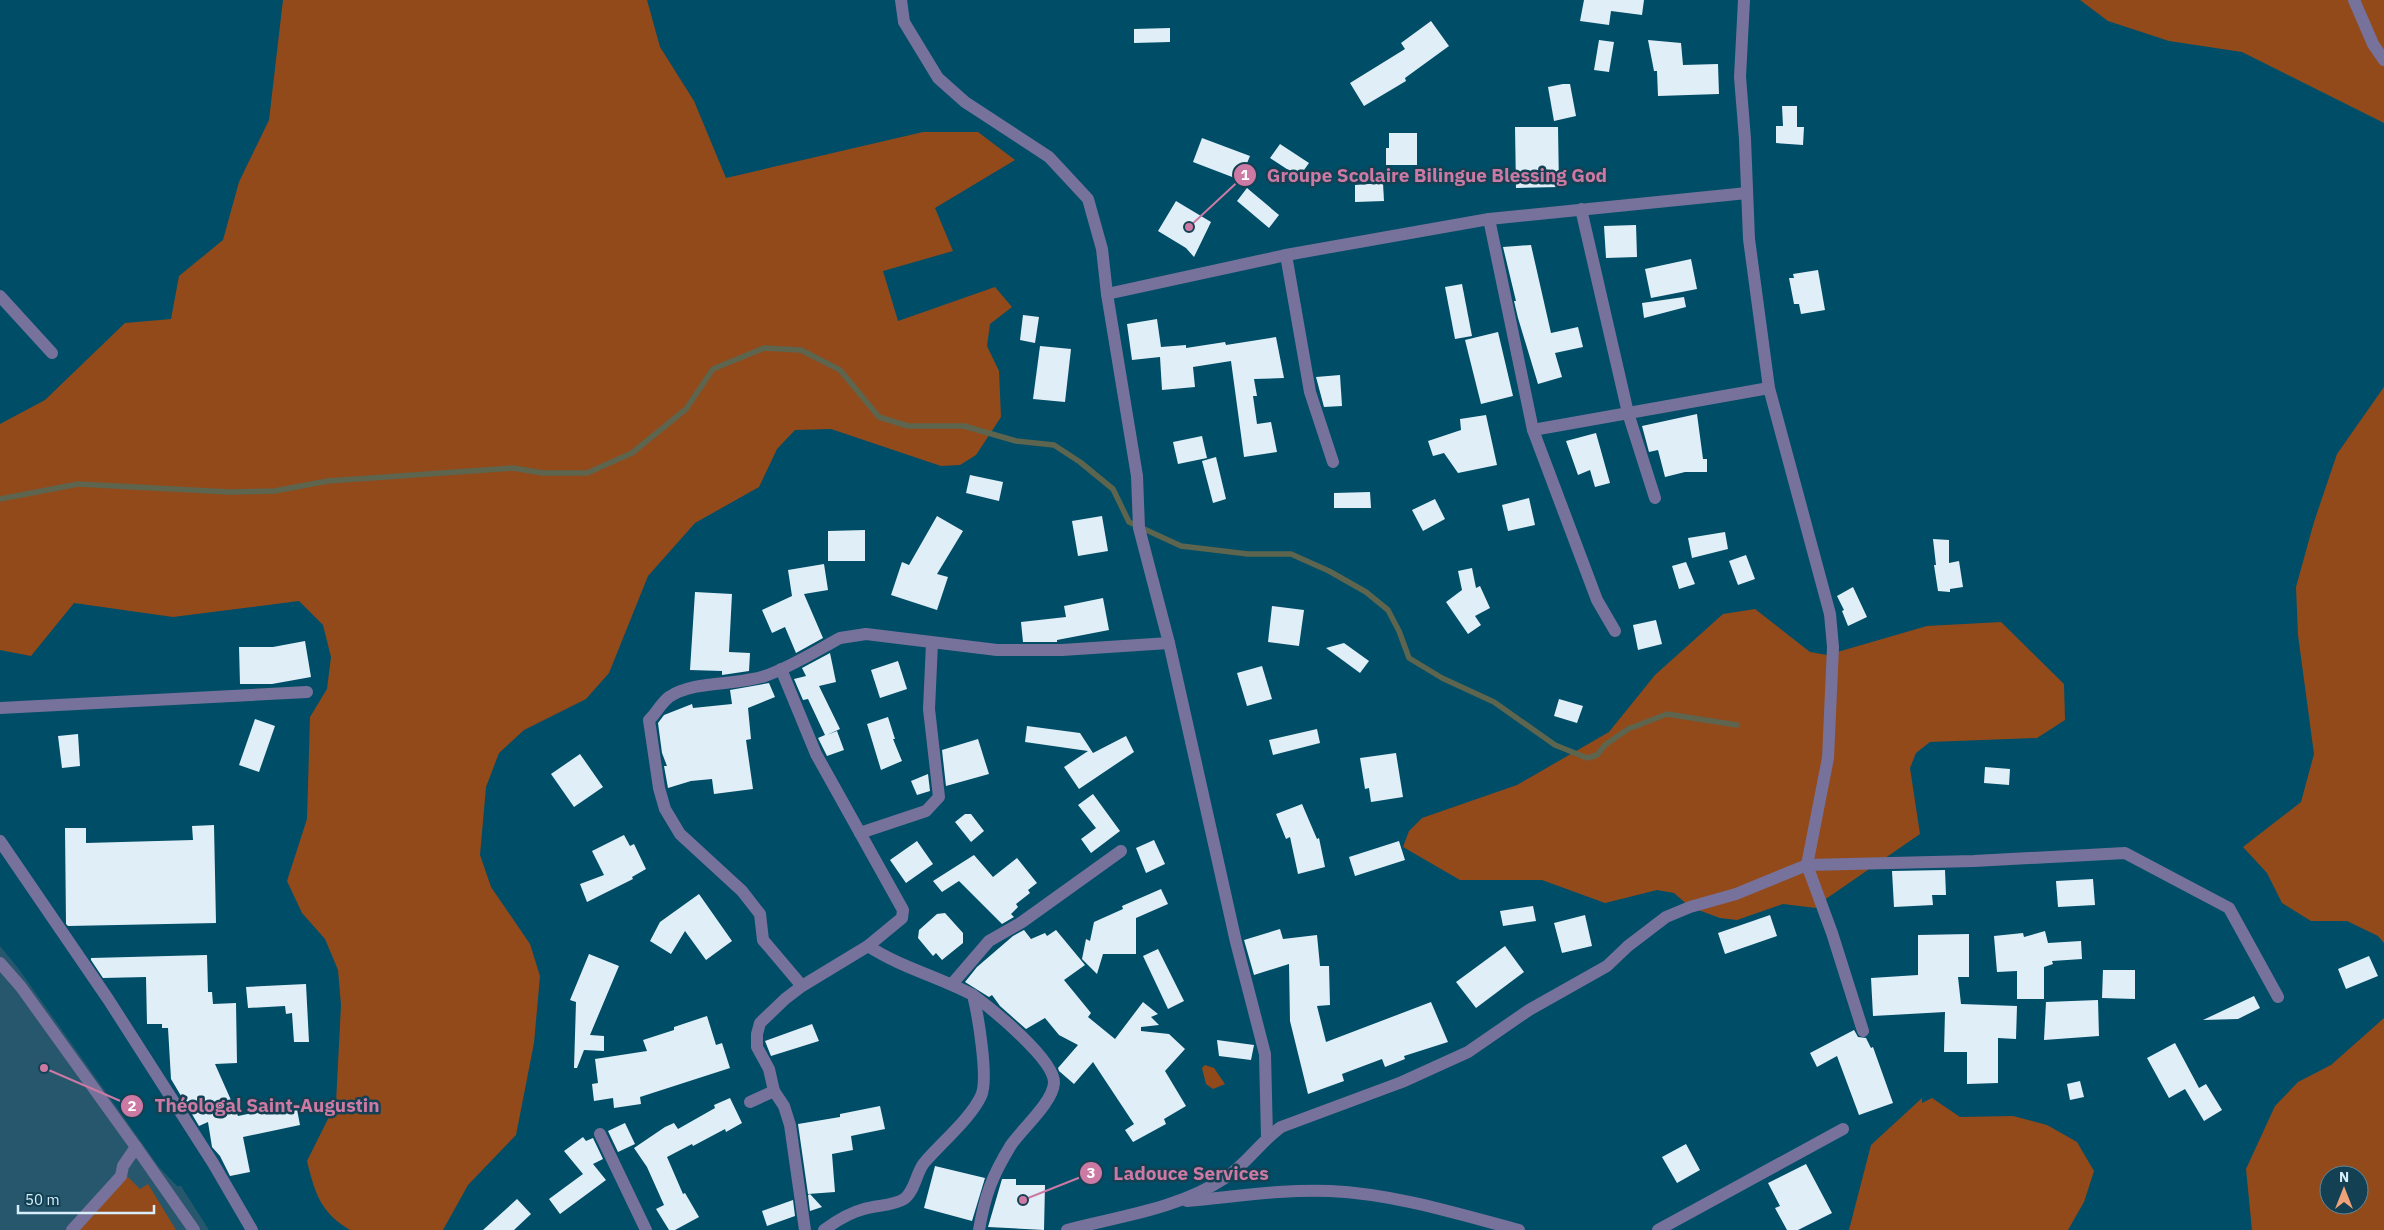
<svg xmlns="http://www.w3.org/2000/svg" width="2384" height="1230" font-family="'IBM Plex Sans',sans-serif">
  <rect width="100%" height="100%" fill="#004d67"/>
  <polygon fill="#26576d" points="0,946 18,968 159,1167 177,1186 181,1186 209,1230 0,1230"/>
  <g fill="#924a1b" fill-rule="evenodd">
    <path d="M283,0H647L660,47L694,101L726,178L923,132H978L1015,160L935,208L953,251L883,271L898,321L995,287L1012,307L990,324L987,346L999,371L1001,417L976,455L960,465L941,466L831,429L795,430L777,449L759,487L695,523L648,576L609,673L586,699L524,730L499,753L486,787L480,855L491,887L530,944L540,976L534,1043L516,1135L468,1185L443,1230H350C320,1212 315,1193 307,1161L336,1103L341,1005L338,970L325,939L302,913L287,881L307,819L310,717L327,689L331,657L323,625L299,601L173,617L74,603L31,656L0,650V424L45,400L125,323L171,319L179,276L223,240L239,182L269,120Z"/>
    <polygon points="2080,0 2384,0 2384,123 2242,52 2169,41 2108,21"/>
    <polygon points="2384,387 2384,943 2378,936 2347,921 2311,921 2282,903 2267,873 2243,847 2301,802 2314,754 2298,635 2296,587 2314,522 2337,454"/>
    <polygon points="1755,609 1810,652 1827,655 1927,626 2001,622 2064,684 2065,720 2037,738 1930,742 1916,753 1910,768 1920,834 1820,903 1816,908 1783,904 1737,920 1720,918 1690,907 1674,893 1657,890 1605,903 1542,880 1460,880 1403,847 1409,831 1422,818 1517,785 1609,732 1655,675 1723,614"/>
    <path d="M2384,1018V1230H2252L2246,1169L2275,1106L2298,1082L2331,1065ZM2329,1175H2359V1205H2329Z"/>
    <polygon points="1205,1065 1214,1068 1225,1084 1213,1089 1206,1084 1202,1068"/>
    <polygon points="1922,1098 1922,1103 1932,1098 1960,1117 2013,1116 2047,1125 2077,1142 2094,1171 2084,1202 2068,1230 1849,1230 1871,1145"/>
    <polygon points="127,1176 140,1189 148,1184 176,1230 79,1230"/>
  </g>
  <g fill="none" stroke-linecap="round" stroke-linejoin="round">
    <polyline stroke="#5e654e" stroke-width="5.5" points="0,499 78,484 229,492 274,491 328,481 513,468 543,473 587,473 632,453 686,409 713,369 764,348 801,350 840,370 879,417 908,426 964,426 1016,441 1054,445 1080,462 1113,489 1129,522 1181,546 1248,554 1291,554 1329,571 1366,592 1388,610 1399,631 1409,658 1442,678 1494,702 1555,745 1587,758 1597,755 1605,745 1628,729 1667,714 1737,725"/>
  </g>
  <g fill="#e0eff7">
    <polygon points="1584,0 1644,0 1642,15 1611,11 1609,25 1580,21"/>
    <polygon points="1431,21 1449,46 1405,78 1406,81 1364,106 1350,83 1405,49 1401,43"/>
    <polygon points="1170,28 1170,42 1134,43 1134,29"/>
    <polygon points="1599,40 1614,42 1609,72 1594,70"/>
    <polygon points="1648,40 1681,43 1683,65 1718,64 1719,94 1658,96 1657,71 1654,71"/>
    <polygon points="1563,84 1570,84 1576,116 1554,121 1548,87"/>
    <polygon points="1782,106 1797,106 1797,127 1804,127 1803,145 1776,143 1776,126 1783,126"/>
    <polygon points="1515,127 1558,127 1559,187 1516,188"/>
    <polygon points="1389,133 1417,133 1417,165 1386,165 1386,148 1389,148"/>
    <polygon points="1202,138 1250,156 1240,180 1193,162"/>
    <polygon points="1280,144 1309,163 1299,177 1270,158"/>
    <polygon points="1383,183 1384,201 1355,202 1355,185"/>
    <polygon points="1247,188 1279,215 1269,228 1237,201"/>
    <polygon points="1176,201 1211,222 1194,257 1186,248 1158,231"/>
    <polygon points="1636,225 1637,257 1606,258 1604,226"/>
    <polygon points="1531,245 1551,333 1578,327 1583,347 1555,353 1562,377 1538,384 1518,318 1514,301 1516,301 1503,247"/>
    <polygon points="1691,259 1697,289 1651,298 1645,269"/>
    <polygon points="1818,270 1825,310 1801,314 1799,304 1794,304 1789,278 1794,278 1793,274"/>
    <polygon points="1462,284 1472,336 1455,339 1445,287"/>
    <polygon points="1684,297 1686,307 1644,318 1642,303"/>
    <polygon points="1023,315 1039,317 1035,343 1020,340"/>
    <polygon points="1157,319 1161,347 1186,345 1186,348 1225,342 1226,345 1276,337 1284,378 1254,379 1257,396 1253,396 1257,424 1271,422 1277,452 1244,457 1231,361 1193,367 1195,387 1162,390 1160,357 1132,360 1127,324"/>
    <polygon points="1498,332 1513,396 1481,404 1465,340"/>
    <polygon points="1040,346 1071,349 1065,402 1033,399"/>
    <polygon points="1340,375 1342,406 1324,407 1316,377"/>
    <polygon points="1697,414 1703,459 1707,459 1707,472 1685,472 1665,477 1658,450 1649,452 1642,426"/>
    <polygon points="1486,415 1497,465 1458,473 1444,453 1433,456 1428,441 1461,430 1460,419"/>
    <polygon points="1596,433 1610,483 1595,487 1590,470 1578,475 1566,441"/>
    <polygon points="1202,436 1207,458 1178,464 1173,442"/>
    <polygon points="1216,457 1226,499 1213,503 1202,461"/>
    <polygon points="970,475 1003,482 999,501 966,493"/>
    <polygon points="1370,492 1371,508 1334,508 1334,493"/>
    <polygon points="1529,498 1535,525 1508,531 1502,505"/>
    <polygon points="1435,499 1445,519 1423,531 1412,510"/>
    <polygon points="937,516 963,531 937,574 948,577 937,610 891,595 902,562 909,565"/>
    <polygon points="1102,516 1108,551 1078,556 1072,521"/>
    <polygon points="865,530 865,561 828,561 828,531"/>
    <polygon points="1725,532 1728,549 1692,558 1688,538"/>
    <polygon points="1933,539 1949,540 1949,563 1959,561 1963,587 1950,589 1950,592 1938,591 1934,565 1936,565"/>
    <polygon points="1746,555 1755,579 1738,585 1729,561"/>
    <polygon points="1686,562 1695,584 1679,589 1672,566"/>
    <polygon points="824,564 828,590 804,594 823,638 796,653 785,627 772,633 762,610 792,596 788,570"/>
    <polygon points="1472,568 1476,588 1480,586 1490,608 1475,616 1481,625 1468,634 1446,602 1462,590 1458,571"/>
    <polygon points="1853,587 1867,617 1848,626 1842,611 1844,610 1837,596"/>
    <polygon points="695,592 732,594 729,652 750,653 749,671 722,675 722,671 690,670"/>
    <polygon points="1103,598 1109,630 1057,640 1057,642 1023,642 1021,622 1066,617 1064,606"/>
    <polygon points="1272,606 1304,610 1299,646 1268,642"/>
    <polygon points="1656,620 1662,644 1638,650 1633,625"/>
    <polygon points="305,641 311,677 272,684 240,684 239,647 273,647"/>
    <polygon points="1344,643 1369,661 1360,673 1326,648"/>
    <polygon points="830,653 836,682 819,686 840,729 827,735 837,731 844,750 827,756 818,738 825,735 808,699 803,700 794,679 806,676 802,668"/>
    <polygon points="898,661 907,689 880,698 871,670"/>
    <polygon points="1262,666 1272,699 1247,706 1237,673"/>
    <polygon points="769,683 775,697 748,708 751,739 746,740 753,789 714,794 712,779 691,781 668,788 664,766 667,766 662,753 658,723 664,715 692,704 693,708 732,704 730,690"/>
    <polygon points="1559,699 1583,706 1577,723 1554,716"/>
    <polygon points="888,717 895,739 893,739 902,761 881,770 867,724"/>
    <polygon points="255,719 275,726 259,772 239,765"/>
    <polygon points="1027,726 1080,733 1093,753 1126,736 1134,752 1079,789 1064,767 1088,751 1025,742"/>
    <polygon points="1317,729 1320,743 1273,755 1269,740"/>
    <polygon points="78,734 80,766 62,768 58,736"/>
    <polygon points="978,739 989,774 946,786 942,750"/>
    <polygon points="1396,753 1403,797 1371,802 1369,788 1365,789 1360,758"/>
    <polygon points="580,754 603,787 574,807 551,774"/>
    <polygon points="1985,767 2010,769 2009,785 1984,783"/>
    <polygon points="928,774 930,791 917,795 911,781"/>
    <polygon points="1093,794 1120,831 1091,853 1081,839 1096,828 1078,805"/>
    <polygon points="1302,804 1317,839 1319,838 1325,867 1298,874 1290,837 1286,839 1276,814"/>
    <polygon points="965,814 971,814 984,831 971,842 955,822"/>
    <polygon points="214,825 216,923 68,926 66,924 65,828 86,828 86,843 193,840 192,826"/>
    <polygon points="624,835 630,846 634,844 646,869 632,877 633,879 587,902 580,884 604,875 592,851"/>
    <polygon points="1154,840 1165,864 1146,873 1136,848"/>
    <polygon points="917,841 933,864 906,883 890,860"/>
    <polygon points="1399,841 1405,860 1355,876 1349,857"/>
    <polygon points="974,855 993,877 1017,858 1037,883 1028,890 1030,893 1016,904 1018,907 1011,914 1014,917 1002,924 959,881 942,892 933,881"/>
    <polygon points="1945,870 1946,895 1932,895 1933,905 1894,907 1892,871"/>
    <polygon points="2093,879 2095,905 2058,907 2056,881"/>
    <polygon points="1161,889 1168,904 1136,918 1136,954 1103,954 1097,974 1082,959 1086,939 1090,941 1094,922 1123,909 1122,906"/>
    <polygon points="699,894 732,941 706,960 685,931 671,954 650,941 660,922"/>
    <polygon points="1533,906 1536,921 1503,926 1500,911"/>
    <polygon points="945,913 963,933 963,943 942,960 936,953 933,956 918,938 919,930 937,914"/>
    <polygon points="1585,915 1592,946 1562,953 1554,923"/>
    <polygon points="1770,915 1777,936 1725,954 1718,933"/>
    <polygon points="1280,929 1283,939 1317,935 1320,966 1329,966 1330,1005 1317,1006 1326,1042 1431,1002 1448,1042 1404,1056 1405,1059 1385,1067 1382,1059 1342,1074 1344,1081 1308,1094 1290,1021 1289,964 1254,975 1244,940"/>
    <polygon points="1024,930 1031,939 1045,933 1047,936 1056,930 1085,965 1064,980 1091,1013 1088,1017 1115,1039 1143,1002 1158,1014 1151,1017 1159,1025 1141,1027 1141,1031 1169,1034 1185,1049 1165,1071 1186,1106 1164,1119 1166,1124 1133,1142 1125,1130 1134,1124 1093,1062 1074,1084 1059,1071 1058,1068 1078,1045 1059,1035 1045,1018 1026,1029 1000,1006 992,995 989,997 965,982 977,967 1013,936"/>
    <polygon points="2045,931 2048,943 2081,941 2082,959 2052,961 2053,964 2044,967 2044,999 2017,999 2017,971 1997,972 1994,936 2023,933 2024,937"/>
    <polygon points="1969,934 1969,977 1958,977 1961,1004 2017,1006 2016,1039 1998,1038 1998,1083 1967,1084 1967,1052 1944,1052 1945,1012 1873,1016 1871,978 1918,975 1918,935"/>
    <polygon points="1505,946 1524,972 1476,1008 1456,982"/>
    <polygon points="1158,949 1184,1001 1168,1009 1143,956"/>
    <polygon points="589,954 619,966 590,1035 604,1036 604,1051 584,1050 577,1068 574,1068 576,1002 570,1000"/>
    <polygon points="207,955 208,992 212,992 213,1004 236,1003 237,1063 215,1064 238,1116 296,1104 300,1125 243,1137 250,1172 230,1176 220,1156 212,1147 208,1122 199,1126 171,1079 168,1028 162,1028 162,1024 147,1024 146,977 103,978 91,960 91,958"/>
    <polygon points="2369,956 2378,976 2346,989 2338,969"/>
    <polygon points="2103,970 2135,970 2135,999 2102,998"/>
    <polygon points="306,984 309,1042 294,1042 292,1013 286,1014 285,1006 248,1008 246,987"/>
    <polygon points="2254,996 2260,1008 2238,1019 2203,1020"/>
    <polygon points="2098,1000 2099,1036 2044,1040 2046,1002"/>
    <polygon points="707,1016 716,1045 722,1043 730,1068 640,1097 641,1104 614,1108 613,1098 594,1101 592,1084 598,1083 595,1059 647,1051 643,1040 674,1030 674,1027"/>
    <polygon points="812,1024 819,1041 771,1056 765,1041"/>
    <polygon points="1854,1030 1858,1037 1866,1038 1871,1048 1873,1047 1893,1103 1859,1115 1837,1056 1817,1067 1810,1053"/>
    <polygon points="1217,1040 1254,1045 1251,1060 1219,1056"/>
    <polygon points="2175,1043 2199,1088 2206,1084 2222,1110 2204,1121 2185,1089 2169,1098 2147,1058"/>
    <polygon points="2080,1081 2084,1097 2070,1100 2067,1084"/>
    <polygon points="730,1098 742,1123 726,1132 725,1129 693,1146 692,1144 667,1157 683,1194 685,1193 699,1217 675,1230 669,1230 656,1209 664,1205 647,1167 634,1148 665,1127 674,1123 678,1129 715,1108 714,1105"/>
    <polygon points="880,1106 885,1129 851,1136 853,1150 832,1154 835,1192 808,1194 798,1124 840,1117 840,1114"/>
    <polygon points="625,1123 635,1144 618,1152 608,1131"/>
    <polygon points="583,1137 586,1141 593,1138 603,1159 593,1164 606,1180 560,1214 549,1199 583,1174 564,1151"/>
    <polygon points="1686,1144 1700,1170 1677,1183 1662,1157"/>
    <polygon points="1806,1164 1832,1213 1798,1230 1787,1230 1775,1208 1780,1206 1768,1183"/>
    <polygon points="935,1166 985,1178 972,1221 924,1208"/>
    <polygon points="1002,1179 1016,1179 1016,1185 1045,1185 1044,1230 988,1227"/>
    <polygon points="810,1194 822,1207 810,1211 808,1195"/>
    <polygon points="517,1199 531,1214 514,1230 483,1230"/>
    <polygon points="793,1200 795,1216 767,1226 762,1211"/>
  </g>
  <g fill="none" stroke-linecap="round" stroke-linejoin="round">
    <g stroke="#77729b" stroke-width="12">
      <polyline points="901,0 904,22 938,78 965,102 1049,157 1088,199 1102,249 1107,294 1137,476 1139,528 1169,643 1236,942 1265,1054 1267,1137"/>
      <polyline points="1744,0 1740,77 1745,139 1749,239 1769,388 1830,614 1833,647 1828,758 1807,865 1832,933 1863,1031"/>
      <polyline points="2354,0 2373,44 2384,60"/>
      <polyline points="1581,209 1628,413 1655,498"/>
      <polyline points="1489,219 1533,430 1597,600 1615,631"/>
      <polyline points="1286,255 1310,392 1333,462"/>
      <polyline points="1107,294 1286,255 1489,219 1747,193"/>
      <polyline points="0,296 52,353"/>
      <polyline points="1533,430 1769,388"/>
      <polyline points="781,669 816,754 903,910 902,918 868,946"/>
      <polyline points="0,708 307,692"/>
      <polyline points="860,833 926,811 939,797 929,709 932,643"/>
      <polyline points="0,841 108,999 213,1163 252,1230"/>
      <polyline points="0,963 21,987 136,1147 123,1166 121,1176 72,1230"/>
      <polyline points="952,984 989,941 1022,922 1121,851"/>
      <path d="M802,986L763,940L760,914L742,891L680,834L665,809L659,788L649,720C657,713 660,704 669,697C695,680 735,686 765,676C791,667 816,651 840,638L866,634L997,650H1062L1169,643"/>
      <path d="M973,995C992,1009 1055,1060 1054,1083C1053,1102 1022,1129 1011,1145C992,1176 985,1195 979,1230"/>
      <polyline points="750,1102 774,1091"/>
      <polyline points="600,1134 646,1230"/>
      <polyline points="136,1147 194,1230"/>
      <path d="M1187,1201C1234,1197 1283,1189 1330,1191C1395,1194 1458,1214 1519,1230"/>
      <path d="M805,1230L790,1125L784,1106L774,1091L769,1069L757,1047V1034L760,1023L785,999L802,986L868,946C900,967 939,977 973,995C978,1015 989,1080 981,1096C971,1118 940,1144 924,1163C916,1173 915,1191 904,1199C893,1206 876,1205 864,1209C848,1213 836,1221 824,1230"/>
      <path d="M1067,1230C1120,1216 1178,1209 1225,1178C1247,1164 1260,1142 1281,1127L1402,1082L1468,1052L1529,1010L1607,966L1628,946L1666,917L1690,907L1736,894L1807,865L1974,861L2125,853L2229,908L2278,997"/>
      <polyline points="1658,1230 1843,1129"/>
    </g>
  </g>
  <path fill="none" stroke="#cc79a3" stroke-width="2" d="M1189 227L1245 175M44 1068L132 1106M1023 1200L1091 1173"/>
  <g fill="#cc79a3" stroke="#134153" stroke-width="2">
    <circle cx="1189" cy="227" r="5"/>
    <circle cx="44" cy="1068" r="5"/>
    <circle cx="1023" cy="1200" r="5"/>
    <circle cx="1245" cy="175" r="12"/>
    <circle cx="132" cy="1106" r="12"/>
    <circle cx="1091" cy="1173" r="12"/>
  </g>
  <g font-size="15" text-anchor="middle" font-weight="bold" fill="#fff">
    <text x="1245" y="180">1</text>
    <text x="132" y="1111">2</text>
    <text x="1091" y="1178">3</text>
  </g>
  <g font-size="19" text-anchor="middle" font-weight="bold" fill="#cc79a3" stroke="#134153" stroke-width="5" stroke-linejoin="round" paint-order="stroke">
    <text x="1437" y="182">Groupe Scolaire Bilingue Blessing God</text>
    <text x="267" y="1112">Théologal Saint-Augustin</text>
    <text x="1191" y="1180">Ladouce Services</text>
  </g>
  <g transform="translate(2344 1190)"><circle r="24" fill="#134153" stroke="#628796"/>
  <path d="M0-4L9 19L0 12L-9 19Z" fill="#f0a378"/>
  <text y="-8" font-size="14" font-weight="bold" text-anchor="middle" fill="#d8effb">N</text>
  </g>
  <path d="M18 1205v8h136v-8" fill="none" stroke="#d8effb" stroke-width="2.5"/>
  <text x="25" y="1205" font-size="15" fill="#d8effb" stroke="#134153" stroke-width="4" paint-order="stroke">50 m</text>
</svg>
